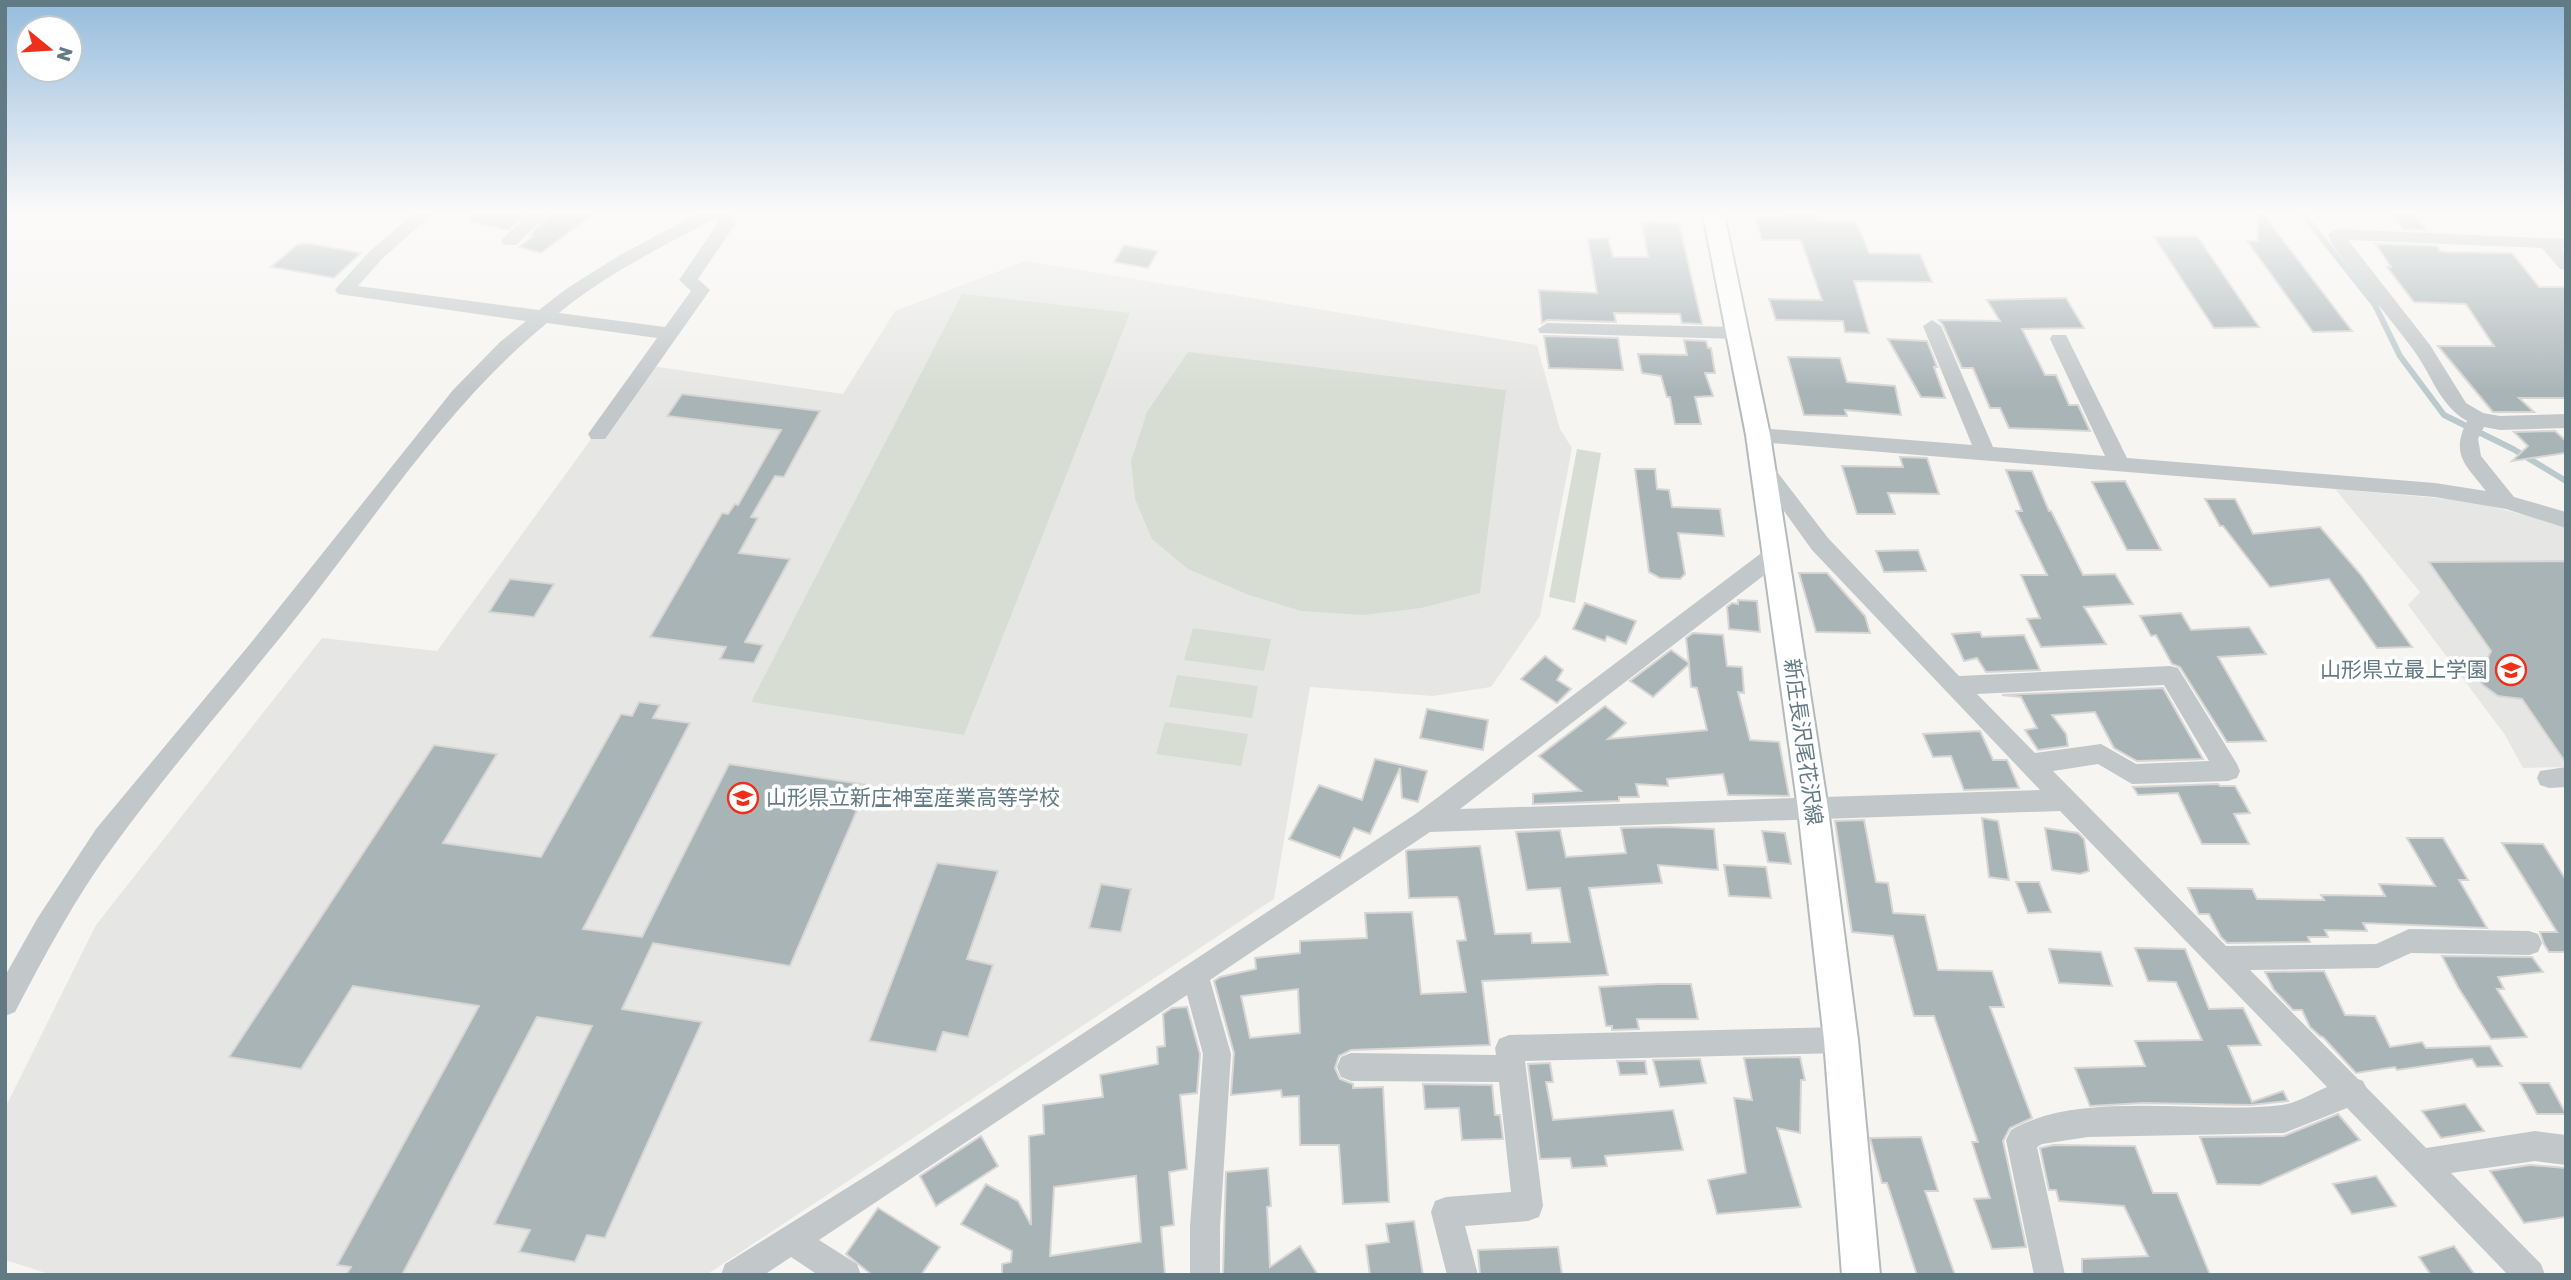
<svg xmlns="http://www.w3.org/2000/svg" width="2571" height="1280" font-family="Rubik,'Noto Sans JP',sans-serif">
  <rect width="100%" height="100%" fill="#f6f5f1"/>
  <g fill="#e6e7e5">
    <polygon points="1025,261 1537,345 1560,429 1572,448 1540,616 1491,687 1433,696 1310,687 1274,899 706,1275 52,1275 5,1260 5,1108 96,925 322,638 437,651 645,365 843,394 895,311"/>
    <polygon points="2335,489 2471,501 2566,526 2566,767 2523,768 2505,735 2408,605 2420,592"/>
  </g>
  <g fill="#d7ddd2">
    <polygon points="962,294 1130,313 964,735 751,702"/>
    <polygon points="1188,352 1506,390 1480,593 1421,608 1363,615 1301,611 1249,595 1188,569 1152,539 1135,499 1131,461 1147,412"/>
    <polygon points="1577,449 1601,453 1575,603 1549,597"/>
    <polygon points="1193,628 1271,639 1264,671 1184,660"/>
    <polygon points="1177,675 1258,686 1252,718 1169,707"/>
    <polygon points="1165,722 1248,734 1241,766 1156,754"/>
  </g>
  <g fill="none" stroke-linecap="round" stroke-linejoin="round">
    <polyline stroke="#b9c9cc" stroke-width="6" points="2303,214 2375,305 2400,356 2444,415 2513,449 2566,481"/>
  </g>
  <g fill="#a9b4b7" stroke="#d7d6d4" stroke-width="2" fill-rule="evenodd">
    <polygon points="472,214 525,214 508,230 471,222"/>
    <polygon points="551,214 593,214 541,253 519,247 533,236 530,235"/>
    <polygon points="1785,214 1816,214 1818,221 1856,221 1869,253 1920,254 1932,282 1854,281 1869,333 1845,332 1843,321 1776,320 1769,299 1822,300 1801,240 1762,240 1755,217 1786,217"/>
    <polygon points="2258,214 2263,214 2352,331 2313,332 2247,241 2258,241"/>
    <polygon points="2393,214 2415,214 2426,230 2403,229"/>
    <polygon points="1642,222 1679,223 1702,324 1682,323 1680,314 1614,313 1616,322 1547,320 1542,323 1539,290 1597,293 1588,239 1608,238 1613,257 1648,257"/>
    <polygon points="2197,236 2259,327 2214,328 2154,237"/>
    <polygon points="307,243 361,253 334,278 271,267 297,245"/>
    <polygon points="2376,244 2437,246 2440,251 2448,252 2512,253 2539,287 2566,287 2566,398 2519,398 2534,412 2493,412 2438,346 2494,346 2466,304 2414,302 2387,267 2391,267"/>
    <polygon points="1124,245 1158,251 1148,268 1114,262"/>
    <polygon points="2066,298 2084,328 2022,329 2045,375 2056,375 2069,405 2078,405 2090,431 2009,428 2000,408 1990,408 1973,368 1962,368 1943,325 1939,320 2000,321 1987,300"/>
    <polygon points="1544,336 1618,338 1623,370 1549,368"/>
    <polygon points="1888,339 1927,341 1937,367 1934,367 1945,398 1921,397"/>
    <polygon points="1684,340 1706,341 1708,348 1711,348 1715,373 1705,373 1713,396 1695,397 1701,424 1675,424 1670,397 1667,397 1661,376 1642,373 1638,354 1687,355"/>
    <polygon points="1788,357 1840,358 1847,382 1895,386 1901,415 1845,410 1847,416 1804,415"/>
    <polygon points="682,394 820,411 784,477 775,476 751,517 758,518 739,553 790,559 745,642 763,645 754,663 720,659 726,647 650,637 722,513 728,514 735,504 738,505 781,430 667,416"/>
    <polygon points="2555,431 2566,441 2566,453 2512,461 2528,446 2514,432"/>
    <polygon points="1900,457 1927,458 1939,494 1888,493 1895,514 1857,514 1842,466 1903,467"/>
    <polygon points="1635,469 1655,469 1657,489 1669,490 1672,507 1720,509 1724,536 1678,533 1685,574 1680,579 1660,578 1649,572"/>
    <polygon points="2006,470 2032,471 2049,511 2051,511 2083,575 2115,574 2133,604 2084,607 2106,644 2041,647 2027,619 2040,618 2021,575 2047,575 2016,511 2022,511"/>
    <polygon points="2125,481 2161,550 2127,550 2092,482"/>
    <polygon points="2205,499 2235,499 2253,534 2320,527 2361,575 2412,647 2377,648 2329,579 2270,587 2223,526 2220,526"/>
    <polygon points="1918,550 1926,571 1884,572 1876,551"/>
    <polygon points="2566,561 2566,763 2522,699 2498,696 2483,685 2478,678 2491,651 2429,562"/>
    <polygon points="1799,573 1827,573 1865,616 1870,633 1816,632"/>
    <polygon points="510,579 554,584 534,617 489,612"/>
    <polygon points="1738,600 1757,601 1760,632 1729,629 1727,607 1732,603 1738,604"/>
    <polygon points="1585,603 1636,621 1626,644 1607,636 1605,641 1573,629"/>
    <polygon points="2181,613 2191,630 2249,627 2266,654 2218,657 2266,741 2227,742 2180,667 2172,664 2156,635 2151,636 2140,616"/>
    <polygon points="1980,632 1982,637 2024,635 2040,670 1986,672 1977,658 1964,661 1952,634"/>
    <polygon points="1693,633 1723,635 1727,666 1742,667 1744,693 1738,692 1750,740 1779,742 1789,796 1728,795 1723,774 1667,779 1668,786 1636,784 1639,797 1619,797 1619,801 1533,804 1533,794 1581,791 1539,756 1605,706 1626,723 1608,739 1707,730 1697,688 1691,687 1689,664 1653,697 1630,681 1671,650 1689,663 1686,638"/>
    <polygon points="1545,656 1563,670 1557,680 1571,689 1557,703 1521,679"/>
    <polygon points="2163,688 2203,759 2137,761 2114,748 2095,712 2052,715 2066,734 2068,746 2038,750 2025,730 2037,728 2021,697 2002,695"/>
    <polygon points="639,702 660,705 653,718 690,723 583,929 642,937 729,764 868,785 790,966 653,943 622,1009 702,1022 605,1238 587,1235 575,1262 519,1252 530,1230 494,1224 592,1026 537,1017 402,1275 346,1275 351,1267 337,1265 479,1006 353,986 301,1069 229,1057 434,745 497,754 443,843 541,857 621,714 632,716"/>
    <polygon points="1427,709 1488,720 1483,750 1420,738"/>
    <polygon points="1980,731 1993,760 2007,760 2019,788 1964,790 1951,756 1933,757 1923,734"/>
    <polygon points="1375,759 1427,771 1418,802 1402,798 1400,768 1370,834 1354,828 1340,858 1289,839 1319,785 1362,800"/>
    <polygon points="2218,784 2220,786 2235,786 2250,813 2234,814 2249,844 2202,844 2178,793 2138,795 2133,787"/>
    <polygon points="1982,818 1998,821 2009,880 1989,877"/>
    <polygon points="1864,820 1876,882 1888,883 1893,913 1925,915 1938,970 1992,971 2004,1007 1990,1007 2032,1118 2010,1128 2003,1141 2026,1247 1992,1249 1974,1199 1990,1198 1972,1142 1978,1142 1934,1016 1914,1016 1893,936 1852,932 1835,821"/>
    <path d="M1668,827L1714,829L1718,870L1658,865L1662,883L1589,888L1608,975L1482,981L1490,1045L1351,1050L1339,1056L1335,1068L1340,1079L1353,1084V1088L1383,1087L1389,1202L1343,1204L1339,1145H1300L1299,1096L1282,1097L1281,1090L1231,1095L1234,1053L1214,981L1220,977L1256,969L1255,958L1300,953V941L1367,938L1365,913L1412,912L1421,994L1466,992L1457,941L1466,940L1459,901L1457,897L1409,898L1406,851L1408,850L1480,846L1495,934L1531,933L1532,943L1570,942L1560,888L1527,890L1516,832L1560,830L1566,857L1626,853L1621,828ZM1298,989L1300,1033L1250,1038L1241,996Z"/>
    <polygon points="2045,828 2078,833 2084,839 2089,871 2080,874 2052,870"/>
    <polygon points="1762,831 1785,833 1791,864 1768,862"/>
    <polygon points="2407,838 2443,838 2468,880 2459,880 2487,928 2363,923 2367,931 2325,930 2328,937 2308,937 2310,942 2227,943 2221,937 2209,914 2199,914 2188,888 2252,889 2257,899 2324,900 2321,895 2385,896 2379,884 2435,886"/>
    <polygon points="2502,843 2543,844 2566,880 2566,952 2549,952 2544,944 2540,932 2557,932"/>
    <polygon points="937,863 998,871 967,959 993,965 968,1037 943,1032 936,1052 869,1041"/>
    <polygon points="1724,865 1766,867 1771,898 1729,896"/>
    <polygon points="2016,882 2039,882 2051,912 2028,913"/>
    <polygon points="1101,884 1131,889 1121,932 1089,928"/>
    <polygon points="2135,948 2185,949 2209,1009 2243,1008 2261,1045 2228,1046 2252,1102 2283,1091 2288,1101 2250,1105 2143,1103 2090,1106 2075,1068 2145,1066 2135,1041 2202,1040 2176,982 2148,981"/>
    <polygon points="2049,949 2101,952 2112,986 2059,983"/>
    <polygon points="2442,956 2532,957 2543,972 2498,977 2504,989 2497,989 2527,1037 2491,1039 2458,987"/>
    <polygon points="2324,971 2345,1015 2375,1016 2390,1047 2422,1042 2426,1048 2490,1046 2502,1066 2477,1067 2472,1059 2397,1070 2395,1067 2356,1073 2323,1037 2320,1036 2310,1027 2302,1010 2293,1010 2274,990 2265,972"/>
    <polygon points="1658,984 1691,984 1698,1019 1637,1019 1639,1029 1612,1030 1612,1026 1606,1026 1599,987"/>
    <path d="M1187,1007L1200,1054L1197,1093L1180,1095L1187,1169L1169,1172L1174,1225L1161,1227L1165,1275H1002V1264L1011,1262L1012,1251L961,1224L986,1184L1018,1201L1031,1225L1029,1136L1044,1134L1043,1105L1103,1097L1100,1075L1158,1064L1157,1047L1165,1046L1163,1014L1172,1008ZM1136,1176L1141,1242L1050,1256L1054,1187Z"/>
    <polygon points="1800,1057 1805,1080 1801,1080 1800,1133 1777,1128 1801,1207 1717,1214 1708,1180 1746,1173 1734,1098 1752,1100 1744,1058"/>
    <polygon points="1700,1059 1706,1083 1660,1087 1653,1060"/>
    <polygon points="1617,1061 1645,1061 1647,1074 1620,1075"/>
    <polygon points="1550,1063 1553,1082 1546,1082 1553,1120 1673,1110 1683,1150 1605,1156 1607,1166 1572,1168 1570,1158 1540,1159 1528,1064"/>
    <polygon points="2520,1083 2549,1083 2566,1114 2537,1114"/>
    <polygon points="1423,1084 1492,1085 1495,1115 1500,1115 1503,1139 1462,1140 1459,1108 1425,1109"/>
    <polygon points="2465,1104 2484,1131 2441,1138 2422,1111"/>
    <polygon points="2338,1114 2360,1140 2260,1185 2217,1184 2200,1137 2284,1136"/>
    <polygon points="981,1136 998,1166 936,1206 920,1176"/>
    <polygon points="1921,1137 1938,1191 1925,1191 1955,1275 1917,1275 1887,1183 1882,1183 1870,1138"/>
    <polygon points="2054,1145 2135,1146 2153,1193 2177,1193 2210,1275 2082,1275 2082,1259 2148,1256 2124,1206 2059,1201 2056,1190 2049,1190 2040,1148"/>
    <polygon points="2530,1165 2566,1168 2566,1217 2524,1223 2490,1171"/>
    <polygon points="1268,1168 1271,1206 1267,1207 1270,1267 1300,1246 1318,1275 1223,1275 1226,1172"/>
    <polygon points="2376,1176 2396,1206 2352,1214 2333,1184"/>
    <polygon points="878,1208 940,1247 921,1275 872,1275 846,1254"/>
    <polygon points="1414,1221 1423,1275 1370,1275 1366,1245 1389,1242 1386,1224"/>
    <polygon points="2454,1246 2475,1275 2431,1275 2419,1257"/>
    <polygon points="1558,1247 1562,1275 1480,1275 1478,1250"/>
  </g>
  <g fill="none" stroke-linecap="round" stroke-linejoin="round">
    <g stroke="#b3b9bc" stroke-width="4">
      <polygon id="major" points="1703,214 1724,214 1770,435 1828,809 1858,1040 1880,1275 1842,1275 1824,1040 1798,809 1746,435"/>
    </g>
    <g fill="#c2c7c9" fill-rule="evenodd">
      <path d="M413,214H432L382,259L358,286L539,310L566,289L620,255L697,214H732L736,223L698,279L710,290L605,439H591L588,434L657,338L547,323C453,400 384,505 310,600C246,682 176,760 115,844C76,896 45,955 15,1012L5,1016V976L37,919L96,829L250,644L453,390L500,342L526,321L338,294L335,290L338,286L370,251ZM716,218L718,223L679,280L691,291L665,327L559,313C606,274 662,247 716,218Z"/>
      <polygon points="529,214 548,214 516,245 504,245 501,241 504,237"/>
      <path d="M2337,229L2566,239V249H2562L2566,254V270L2560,269L2542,248L2348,240L2430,345L2466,403L2483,413L2500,416L2566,414V428L2500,430L2484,427L2478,439L2481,456L2514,497L2566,512V528L2506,509L2435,497L1758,442L1751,440L1748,435L1751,430L1758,428L1972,445L1923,326L1932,320L1941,326L1993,447L2105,456L2050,339L2052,335H2066L2068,339L2127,458L2435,483L2486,491C2466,465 2450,455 2467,421C2438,404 2432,374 2412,348C2386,313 2357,280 2332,244L2328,234Z"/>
      <polygon points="1547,323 1737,327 1744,329 1746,333 1744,337 1737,339 1540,333 1538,329"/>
      <path d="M1761,458L1768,460L1828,538L1959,676L2170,666L2178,668L2237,764L2240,771L2237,778L2228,781L2132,784L2098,764L2053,771L2226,946L2376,944L2409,929L2529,931L2538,934L2542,943L2538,952L2529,955L2411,953L2378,968L2250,970L2358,1079L2363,1081L2366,1087L2426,1148L2535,1131L2566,1135V1165L2535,1161L2451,1173L2541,1264L2545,1275H2508L2347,1108L2284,1133L2088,1137L2042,1144L2037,1147L2065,1275H2034L2006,1140L2011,1130C2081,1089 2202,1115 2282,1105C2297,1103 2313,1093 2327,1087L2060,811L1430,832L1210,980L1231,1054L1220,1226V1275H1190V1226L1203,1054L1187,995L819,1240L857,1264L861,1275H818L791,1257L764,1275H721L725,1264L882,1166L1417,813L1768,548L1776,546L1784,548L1787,554L1784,560L1460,809L2040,790L1812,550L1751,465L1754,460ZM2164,685L2209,761L2136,764L2101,744L2035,753L1977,694Z"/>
      <polygon points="2566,767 2566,787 2549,788 2540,785 2537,778 2540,771"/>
      <polygon points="1841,1027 1851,1031 1855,1040 1851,1049 1841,1053 1525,1061 1543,1206 1539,1217 1528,1221 1465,1226 1478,1275 1447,1275 1431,1212 1435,1201 1446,1197 1511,1192 1499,1082 1351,1081 1341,1077 1337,1067 1341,1057 1351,1053 1496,1055 1495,1048 1499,1039 1509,1035"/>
    </g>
    <use href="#major" fill="#fff" fill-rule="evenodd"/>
  </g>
  <linearGradient id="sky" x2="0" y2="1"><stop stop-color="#95bcdd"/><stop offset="0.54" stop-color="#fbfaf9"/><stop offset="1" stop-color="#fbfaf9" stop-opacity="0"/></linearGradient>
  <rect width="2571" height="393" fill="url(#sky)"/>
  <defs>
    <g id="school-ring" transform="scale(1.575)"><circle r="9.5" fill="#fff" stroke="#ee2f19" stroke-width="1.5"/><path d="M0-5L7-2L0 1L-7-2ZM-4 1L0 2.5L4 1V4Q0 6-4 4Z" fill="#ee2f19"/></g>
  </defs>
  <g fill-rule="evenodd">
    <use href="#school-ring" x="2511" y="670"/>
    <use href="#school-ring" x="743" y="798"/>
  </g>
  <g text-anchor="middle" stroke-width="7" stroke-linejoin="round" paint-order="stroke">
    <g font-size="21" fill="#627a84" stroke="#fff" text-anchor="end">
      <text x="2488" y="677">山形県立最上学園</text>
      <text x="766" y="805" text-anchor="start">山形県立新庄神室産業高等学校</text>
    </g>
    <g font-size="21" fill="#627a84" stroke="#fff">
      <text transform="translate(1803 742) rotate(82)" y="7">新庄長沢尾花沢線</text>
    </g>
  </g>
  <rect width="2571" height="1280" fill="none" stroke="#627a84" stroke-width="14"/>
  <g transform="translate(49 49) rotate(108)"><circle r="33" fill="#ffffff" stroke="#c0cace" stroke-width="2"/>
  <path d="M0-5L12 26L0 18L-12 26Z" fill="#ee2f19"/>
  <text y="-10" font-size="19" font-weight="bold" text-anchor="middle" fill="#627a84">N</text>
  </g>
</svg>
